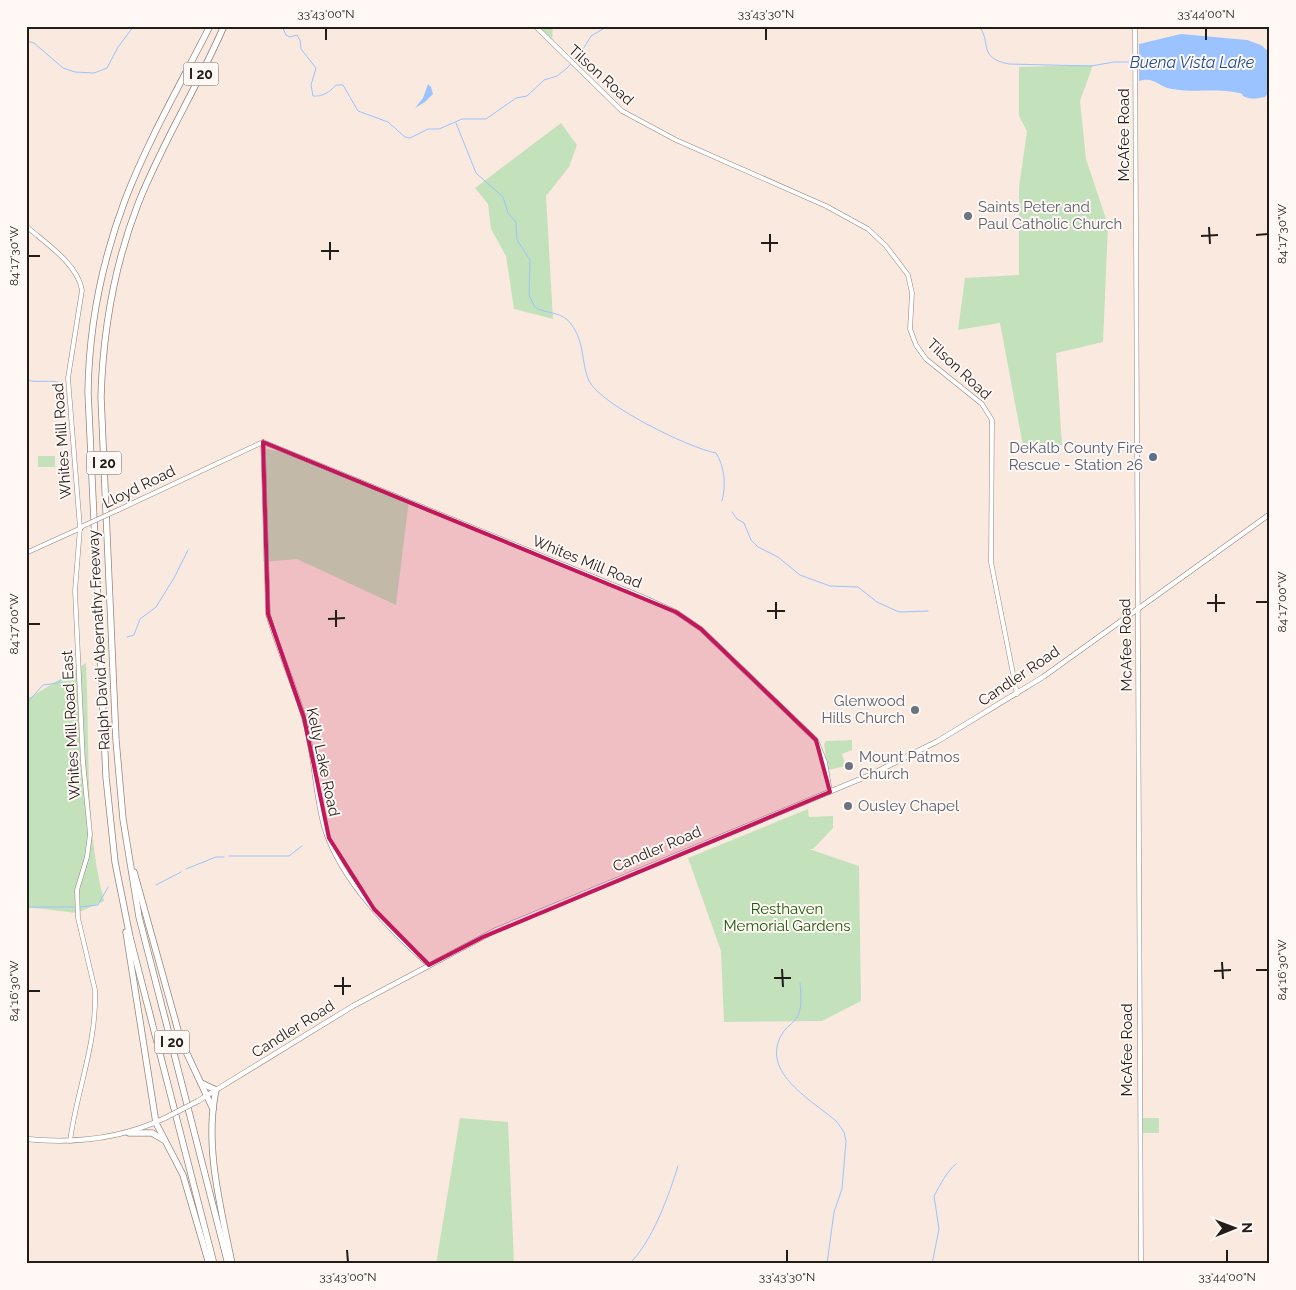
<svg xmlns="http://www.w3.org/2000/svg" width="1296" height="1290" font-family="Raleway,sans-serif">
  <rect width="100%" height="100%" fill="#fae9df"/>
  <g fill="#c3e2bc">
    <polygon points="536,26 553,26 552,42"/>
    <polygon points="1093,65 1080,101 1086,159 1108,225 1103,342 1056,353 1062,445 1023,446 1000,323 958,330 965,278 1019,275 1019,187 1027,131 1019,116 1019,67"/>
    <polygon points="561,123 577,145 569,167 546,196 553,319 514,309 506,256 491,229 488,204 475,188"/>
    <polygon points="266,449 298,455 409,500 396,605 297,559 263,562"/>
    <rect x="38" y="456" width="17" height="11"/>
    <path d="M86,663C90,741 84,825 104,901L77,913L26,907V697H31Z"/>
    <polygon points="852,740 852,750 842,754 846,766 828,770 824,744 826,741"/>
    <polygon points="808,809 809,817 833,816 833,828 813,849 809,849 859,866 861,1001 822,1021 724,1022 721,951 688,858"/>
    <polygon points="460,1118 508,1122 514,1264 436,1264"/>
    <rect x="1143" y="1118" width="16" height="15"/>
  </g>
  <g fill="#9bc3ff">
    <path d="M1181,34L1247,40L1261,45L1270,53V90L1265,97C1259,98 1251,100 1245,97C1239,94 1246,95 1239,93C1217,88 1194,93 1172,89C1159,87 1154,76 1139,81V44Z"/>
    <polygon points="428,84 431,87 433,94 425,102 415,108 423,98"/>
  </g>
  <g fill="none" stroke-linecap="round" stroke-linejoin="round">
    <g stroke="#9bc3ff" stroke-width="1">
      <path d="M282,26L286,35L290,37L297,35L300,40L301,49L316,68L311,85L313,96C322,97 330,92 336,85H343L358,111L388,122L405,137L410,138L428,129H439L462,119H486L516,98L527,96L544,80L557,76L566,69L579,56L591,36L608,26"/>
      <path d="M979,26C992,42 977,58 1009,64L1091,66L1114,62H1133"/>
      <polyline points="26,41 34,43 63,68 75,72 94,73 107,68 118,47 134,26"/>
      <path d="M456,123L476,173L503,197L508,213L516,222L517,240L530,260L529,295L534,306C545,315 561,310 571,324C585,342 581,363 589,381C601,405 689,448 716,453C725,467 726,486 722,501"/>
      <path d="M26,380C37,383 46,380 58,382"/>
      <polyline points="732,512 737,519 744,523 751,540 758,547 778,557 800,575 830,586 858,587 877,602 899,612 928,611"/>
      <polyline points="127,637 134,635 140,619 156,607 174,578 188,550"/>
      <polyline points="26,704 43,685 58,683 63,679"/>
      <polyline points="229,856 289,856 302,846"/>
      <polyline points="186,869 216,857 224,857"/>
      <polyline points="156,885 181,872"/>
      <polyline points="26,907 75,907"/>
      <polyline points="80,907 98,905 108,887"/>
      <path d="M800,983C801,995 803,1010 795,1020C791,1025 785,1028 782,1034C759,1073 814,1101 837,1122L844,1132L846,1141L842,1189L834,1212L827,1264"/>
      <path d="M629,1264C652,1243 669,1195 678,1166"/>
      <path d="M932,1264L939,1229L934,1196C940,1185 947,1171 956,1164"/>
    </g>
    <g stroke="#94857c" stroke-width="5">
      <g id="tertiary">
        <polyline points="535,26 622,111 676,140 826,206 868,229 886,246 908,275 912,293 910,329 916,345 926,359 982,404 992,420 991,562 1017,694"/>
        <path d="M1135,26C1139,439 1137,851 1141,1264"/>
        <path d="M26,226C45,243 77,263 82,290L68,378L80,528L75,591L83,762L90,834L87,857L77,890L78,918L95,990C97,1044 77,1089 70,1141"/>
        <polyline points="263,442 643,597 676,612 701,629 816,740 825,762 830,792"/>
        <path d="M263,442L268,614C278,650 294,683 304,718C315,755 314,794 325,830C341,880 390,931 429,965"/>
        <polyline points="118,510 263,442"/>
        <polyline points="26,553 81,528"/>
      </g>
    </g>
    <g stroke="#94857c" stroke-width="5.5">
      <g id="secondary">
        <polyline points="198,1101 353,1006 496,930 870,775 938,741 1043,677 1270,514"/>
        <path d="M26,1139C75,1144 121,1139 165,1118"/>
      </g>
    </g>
    <g stroke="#94857c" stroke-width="7">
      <g id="motorway">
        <path d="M210,26C181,83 148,140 125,200C102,261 89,327 88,392L106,777L115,862L130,937L214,1264"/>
        <path d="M224,26C198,86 162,143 138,204C114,266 103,331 101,397L116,740L123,819L139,917L228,1264"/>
        <polyline points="134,872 181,1041 213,1109"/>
        <polyline points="126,932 156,1123 183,1175 209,1264"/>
        <path d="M201,1083L216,1090C204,1146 221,1208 232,1264"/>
        <polyline points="129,1133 152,1133 164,1140"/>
      </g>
    </g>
    <use href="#tertiary" stroke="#fff" stroke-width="4"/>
    <use href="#secondary" stroke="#fff" stroke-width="4.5"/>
    <use href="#motorway" stroke="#fff" stroke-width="5.5"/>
    <g stroke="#94857c" stroke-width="5" stroke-linecap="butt">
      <polyline id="tertiary-bridge" points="83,526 118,510"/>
    </g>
    <g stroke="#94857c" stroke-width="5.5" stroke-linecap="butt">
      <polyline id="secondary-bridge" points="165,1118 198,1101"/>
    </g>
    <use href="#tertiary-bridge" stroke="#fff" stroke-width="4"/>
    <use href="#secondary-bridge" stroke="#fff" stroke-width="4.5"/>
  </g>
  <path fill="#c2185b" fill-opacity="0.2" stroke="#c2185b" stroke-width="4" stroke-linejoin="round" d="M263,442L676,612L701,629L816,740L830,792L483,937L429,965L374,909L329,838L304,718L268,614Z"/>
  <path fill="none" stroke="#231d1a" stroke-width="2" d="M326,28V40M766,28V40M1206,28V40M1209,227L1210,244M770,234V252M1256,235L1268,234M1201,236L1218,235M330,242V260M761,243H778M321,251H339M28,256H40M1216,594V612M776,602V619M1256,602H1268M1207,603H1225M336,610V627M767,611H785M328,619L345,618M28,624H40M1222,962L1223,979M782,969L783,987M1256,970H1268M1214,971L1231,970M343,977V995M774,978H791M334,986H351M28,991H40M347,1250L348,1262M787,1250V1262M1227,1250V1262"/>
  <g fill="#6b7280" stroke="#fff8f4" stroke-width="2">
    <circle cx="968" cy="216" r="5"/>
    <circle cx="915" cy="710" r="5"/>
    <circle cx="849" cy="766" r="5"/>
    <circle cx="848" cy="806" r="5"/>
  </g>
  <circle fill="#5c6f8a" stroke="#fff8f4" stroke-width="2" cx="1153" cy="457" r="5"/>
  <g text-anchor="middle" stroke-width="4" stroke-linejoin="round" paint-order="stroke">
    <g fill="#fff8f4" stroke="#655f5b" stroke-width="1">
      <rect x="183.5" y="62.5" width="35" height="23" rx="4"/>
      <rect x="86.5" y="451.5" width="35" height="23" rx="4"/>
      <rect x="154.5" y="1030.5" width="35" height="23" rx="4"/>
    </g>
    <g font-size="14" font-weight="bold" fill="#231d1a">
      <text x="201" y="79">I 20</text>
      <text x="104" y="468">I 20</text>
      <text x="172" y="1047">I 20</text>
    </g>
    <g font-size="15" fill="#231d1a" stroke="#fff8f4">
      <text transform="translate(601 75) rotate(42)" y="5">Tilson Road</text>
      <text transform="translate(1124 135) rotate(-90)" y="5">McAfee Road</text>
      <text transform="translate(959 369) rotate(43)" y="5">Tilson Road</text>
      <text transform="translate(62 441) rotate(-94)" y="5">Whites Mill Road</text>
      <text transform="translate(139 487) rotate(-26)" y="5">Lloyd Road</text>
      <text transform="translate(587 562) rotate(22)" y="5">Whites Mill Road</text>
      <text transform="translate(99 640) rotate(-93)" y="5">Ralph David Abernathy Freeway</text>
      <text transform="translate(1126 645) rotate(-91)" y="5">McAfee Road</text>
      <text transform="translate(1019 676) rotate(-34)" y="5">Candler Road</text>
      <text transform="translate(71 725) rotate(-93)" y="5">Whites Mill Road East</text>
      <text transform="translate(323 762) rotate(78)" y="5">Kelly Lake Road</text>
      <text transform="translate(657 849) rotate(-23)" y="5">Candler Road</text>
      <text transform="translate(293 1029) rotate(-32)" y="5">Candler Road</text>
      <text transform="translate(1127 1050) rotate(-90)" y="5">McAfee Road</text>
    </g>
    <g font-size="15" fill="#5b616d" stroke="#fff8f4" text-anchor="start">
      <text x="978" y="212">Saints Peter and<tspan x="978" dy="17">Paul Catholic Church</tspan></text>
      <text x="905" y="706" text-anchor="end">Glenwood<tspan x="905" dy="17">Hills Church</tspan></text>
      <text x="859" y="762">Mount Patmos<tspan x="859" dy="17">Church</tspan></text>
      <text x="858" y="811">Ousley Chapel</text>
    </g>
    <g font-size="15" fill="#4e5e75" stroke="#fff8f4" text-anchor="end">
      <text x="1143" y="453">DeKalb County Fire<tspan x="1143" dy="17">Rescue - Station 26</tspan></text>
    </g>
    <g font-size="15" fill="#1b5907" stroke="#fff8f4">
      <text x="787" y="914">Resthaven<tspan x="787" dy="17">Memorial Gardens</tspan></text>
    </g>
    <g font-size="16" font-style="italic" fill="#1c4c91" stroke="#fff8f4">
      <text x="1192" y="68">Buena Vista Lake</text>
    </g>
  </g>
  <rect width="1296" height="1290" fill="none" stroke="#fff8f4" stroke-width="55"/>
  <g transform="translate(1234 1228) rotate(89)" stroke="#fff8f4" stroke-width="4" paint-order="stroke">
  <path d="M0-4L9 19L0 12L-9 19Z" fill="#231d1a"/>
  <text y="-8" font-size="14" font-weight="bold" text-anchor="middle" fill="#231d1a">N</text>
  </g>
  <rect x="28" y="28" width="1240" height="1234" fill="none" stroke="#231d1a" stroke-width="2"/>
  <g font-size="12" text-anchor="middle" fill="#231d1a">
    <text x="326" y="18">33°43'00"N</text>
    <text x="766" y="18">33°43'30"N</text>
    <text x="1206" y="18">33°44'00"N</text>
    <text transform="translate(1282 234) rotate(-90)" y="4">84°17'30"W</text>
    <text transform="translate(14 256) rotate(-90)" y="4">84°17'30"W</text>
    <text transform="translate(1282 602) rotate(-90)" y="4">84°17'00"W</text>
    <text transform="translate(14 624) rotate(-90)" y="4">84°17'00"W</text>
    <text transform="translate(1282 970) rotate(-90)" y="4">84°16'30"W</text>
    <text transform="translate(14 991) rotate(-90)" y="4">84°16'30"W</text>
    <text x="348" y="1281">33°43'00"N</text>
    <text x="787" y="1281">33°43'30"N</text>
    <text x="1227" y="1281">33°44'00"N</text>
  </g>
</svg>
